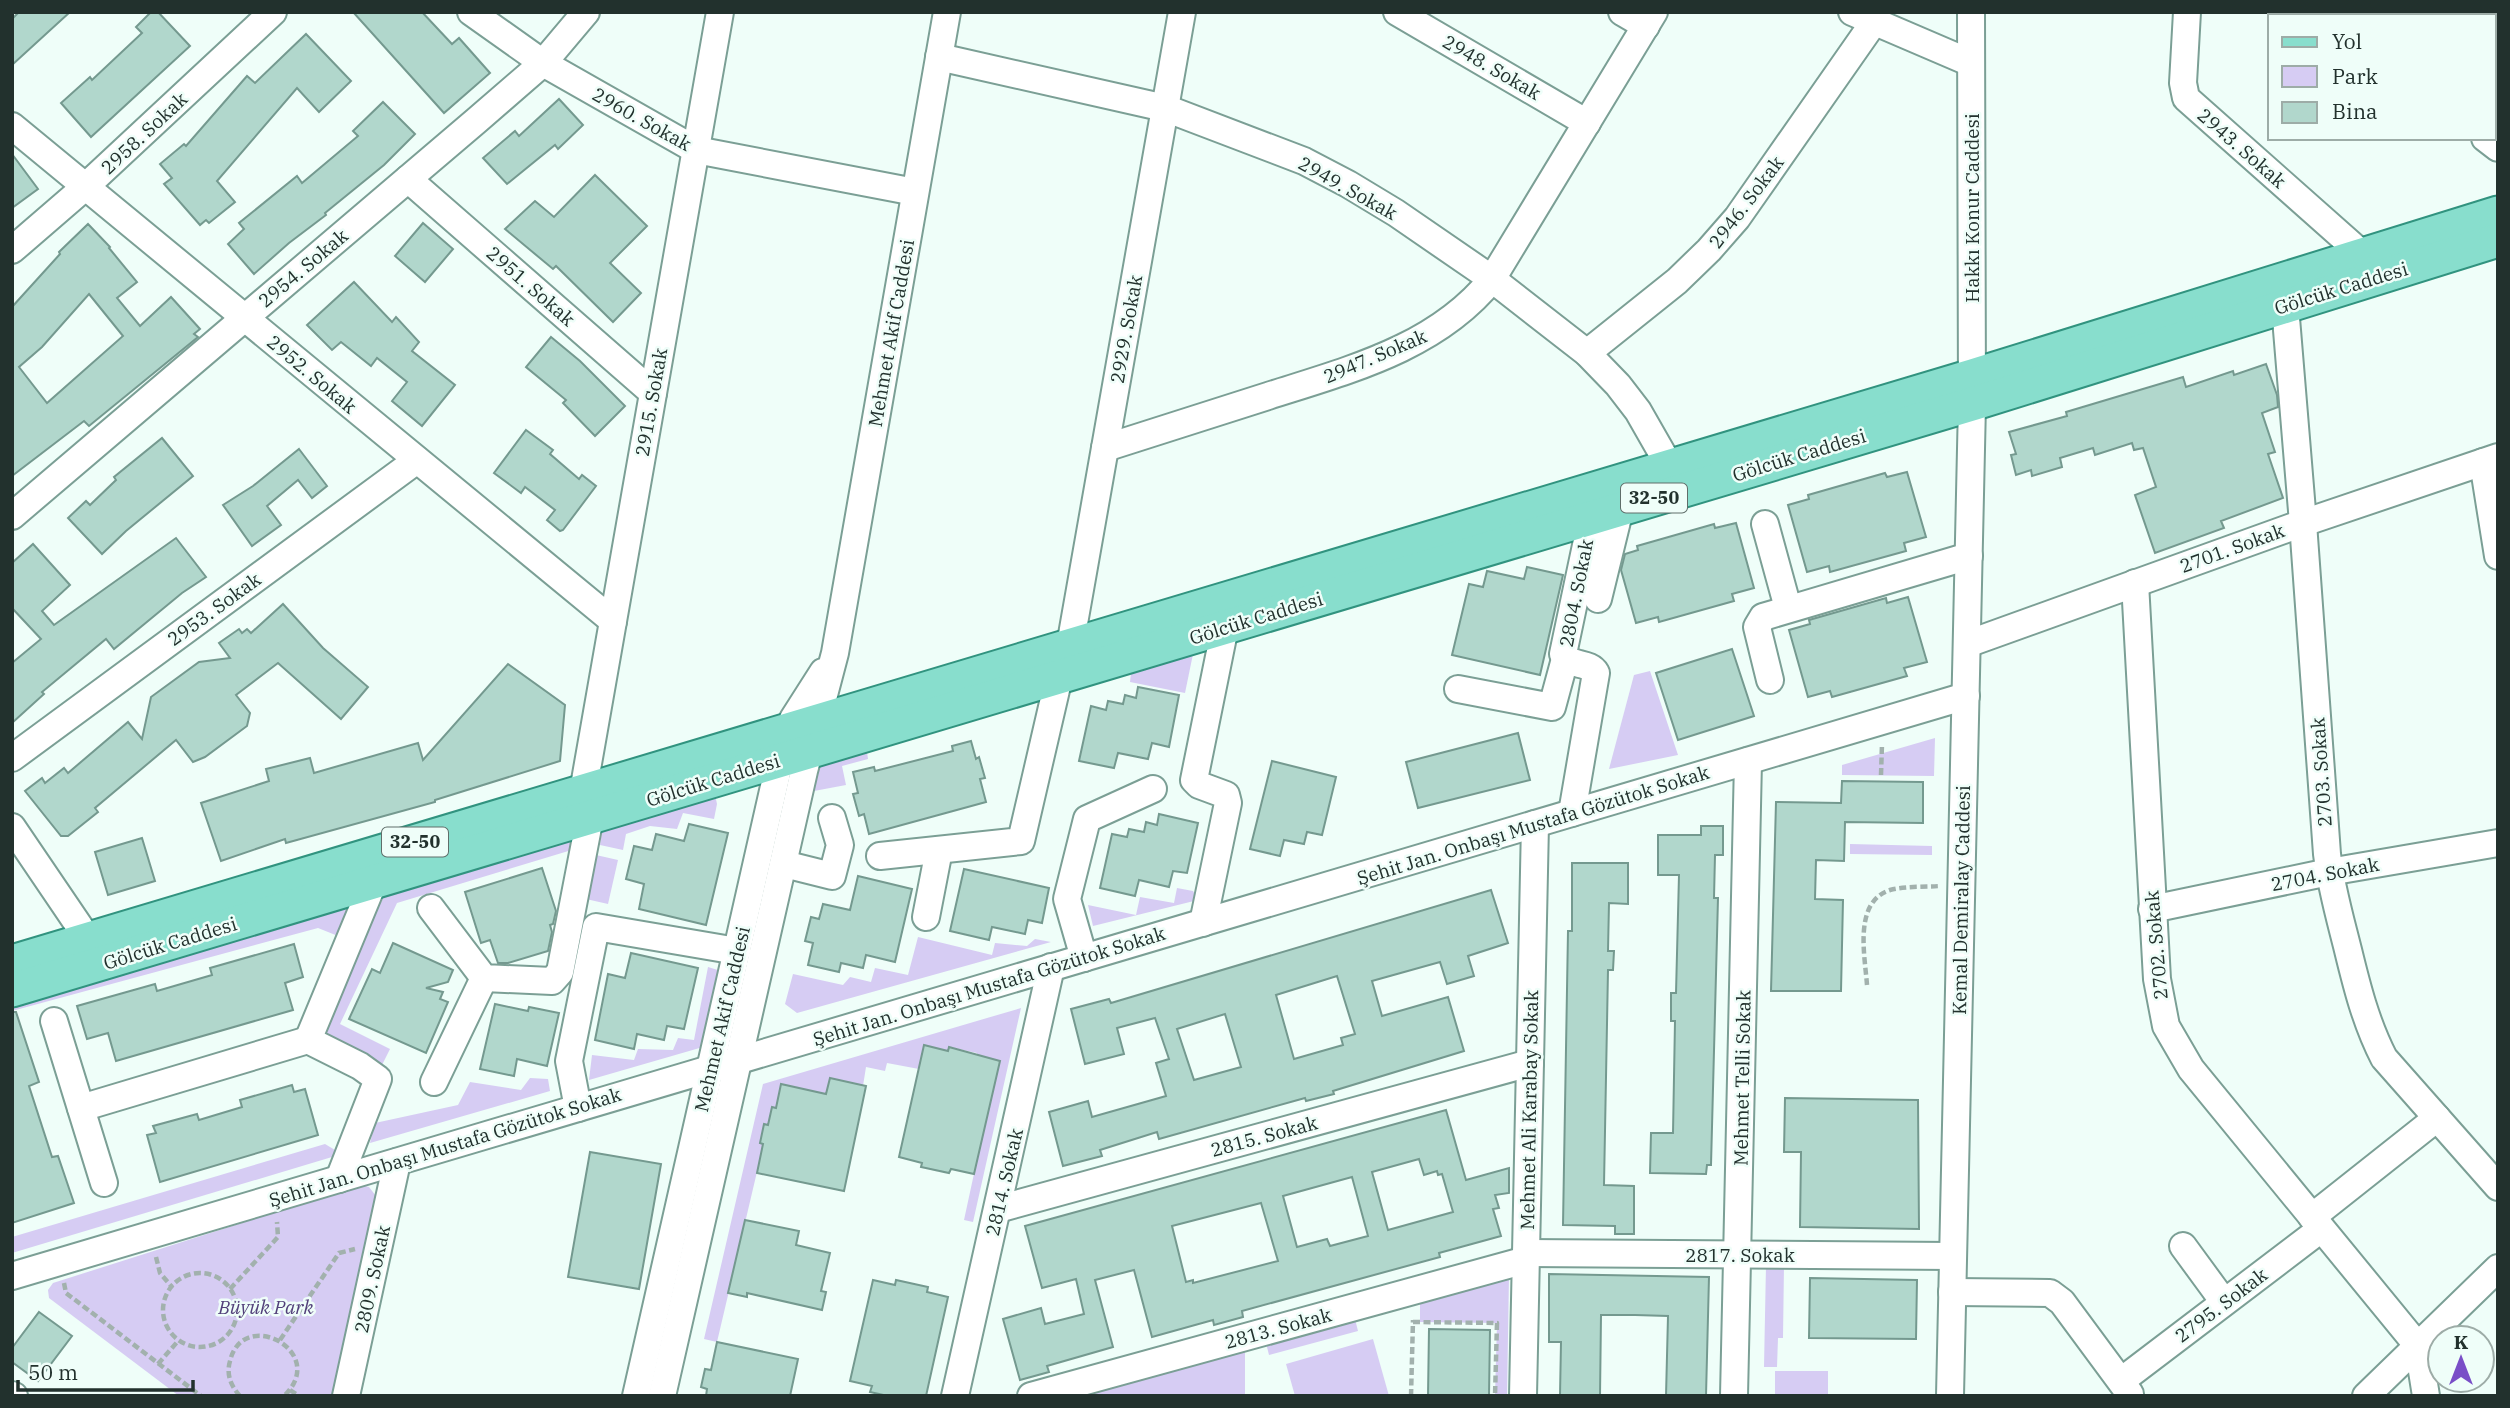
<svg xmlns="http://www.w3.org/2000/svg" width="2510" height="1408" font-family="'IBM Plex Serif',serif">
  <rect width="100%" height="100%" fill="#effef9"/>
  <g fill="#d6ccf3">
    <polygon points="1193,654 1185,693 1130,682 1131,673"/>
    <polygon points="1650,671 1678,755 1609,769 1634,675"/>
    <polygon points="1935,738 1934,776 1842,775 1842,765"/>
    <polygon points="867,752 868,759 842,766 846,785 814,791 820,766"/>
    <polygon points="714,790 717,804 714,819 683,813 677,829 650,826 626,834 623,850 600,845 603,824"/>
    <polygon points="581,828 575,849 397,903 340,1024 390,1049 381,1067 316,1036 388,888"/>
    <polygon points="1850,844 1932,846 1932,855 1850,854"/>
    <polygon points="596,855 618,860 608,904 586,899"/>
    <polygon points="1177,888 1193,891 1198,900 1093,926 1088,905 1136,915 1140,897 1174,903"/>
    <polygon points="350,899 338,936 318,928 12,1011 12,996"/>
    <polygon points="918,937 992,955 995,943 1027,946 1035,939 1051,942 797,1013 785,1004 793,974 843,985 850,977 871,982 875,968 908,975"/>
    <polygon points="708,967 721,971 703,1047 589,1080 592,1055 634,1060 638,1049 673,1050 678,1038 694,1040"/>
    <polygon points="1021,1008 973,1222 964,1220 983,1132 977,1053 949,1047 948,1051 924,1045 919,1069 887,1063 885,1071 866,1067 863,1086 830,1078 826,1094 781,1084 776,1108 772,1108 717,1342 704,1339 763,1084"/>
    <polygon points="530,1078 548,1079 550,1091 370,1143 375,1123 458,1105 470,1082 521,1090"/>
    <polygon points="325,1144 335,1150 332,1157 12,1253 12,1237"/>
    <polygon points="361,1185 369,1187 379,1200 339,1396 179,1396 49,1298 48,1290 53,1283"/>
    <polygon points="1766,1265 1784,1265 1783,1338 1778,1338 1777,1367 1764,1367"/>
    <polygon points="1509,1276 1507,1396 1495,1396 1497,1323 1420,1322 1420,1301"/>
    <polygon points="1355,1319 1358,1331 1269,1355 1266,1343"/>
    <polygon points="1373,1339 1389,1396 1295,1396 1286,1364"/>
    <polygon points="1245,1349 1245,1396 1074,1396"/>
    <rect x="1775" y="1371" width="53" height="25"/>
  </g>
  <g fill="#b1d7cc" stroke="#74998f" stroke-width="2" fill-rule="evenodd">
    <polygon points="19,12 70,12 12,65 12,19"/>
    <polygon points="151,12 158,12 190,46 91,137 61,103 90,77 92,80 142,33 136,27"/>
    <polygon points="353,12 422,12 452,44 459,38 490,73 444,113"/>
    <polygon points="306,34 351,81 319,112 297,88 217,181 235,202 209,223 206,220 200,225 164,184 172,178 160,164 184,144 186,146 247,76 255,83"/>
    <polygon points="559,99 583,125 558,149 555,145 507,184 483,158 515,131 519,136"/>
    <polygon points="383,102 415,134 384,165 325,213 326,215 289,243 254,274 228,244 244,229 239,223 297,176 302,183 358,136 353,131"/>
    <polygon points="12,154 38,189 12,208"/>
    <polygon points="595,175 647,226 610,263 641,293 613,322 556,266 553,269 505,229 535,201 554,217"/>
    <polygon points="423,223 453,249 425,282 395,256"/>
    <path d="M88,224L110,247L109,248L137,282L117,298L140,326L171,297L200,329L194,334L198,337L89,426L84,421L12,476V307L60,254L59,252ZM89,294L123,336L47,403L19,367L42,347Z"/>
    <polygon points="354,282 392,322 396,317 419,342 412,351 455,385 422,426 392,401 407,382 377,358 371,366 341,342 332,350 307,325"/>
    <polygon points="551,337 580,361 625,406 595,436 563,403 566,400 526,367"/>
    <polygon points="2266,364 2277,395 2278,407 2262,413 2275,452 2268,454 2283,498 2221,521 2224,528 2155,553 2135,495 2156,487 2143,448 2134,450 2132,443 2095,455 2093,448 2060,458 2062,467 2032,476 2031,470 2016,475 2011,455 2016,454 2009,432 2067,416 2066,412 2183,377 2186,387 2233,371 2234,375"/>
    <polygon points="526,430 553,450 550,454 579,479 582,475 596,486 563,530 560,531 547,520 555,510 525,487 521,493 494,473"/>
    <polygon points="162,438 193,476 126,531 102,554 68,518 86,501 90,505 116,480 114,477"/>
    <polygon points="299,449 327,486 312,498 298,480 267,506 281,525 252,546 223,505 253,486"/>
    <polygon points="1907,472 1926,537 1904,543 1906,551 1830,572 1829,566 1807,572 1788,505 1809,499 1808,495 1885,473 1887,477"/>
    <polygon points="1736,523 1754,588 1732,594 1734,601 1659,622 1658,617 1636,623 1621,570 1625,554 1638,550 1637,546 1714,524 1715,528"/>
    <polygon points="176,538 206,577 182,593 114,649 106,639 42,692 44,694 12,723 12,663 41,639 12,608 12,563 33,544 70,585 42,611 54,625"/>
    <polygon points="1527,567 1563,575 1540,675 1452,655 1469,584 1483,587 1487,571 1524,579"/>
    <polygon points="1908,597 1927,662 1904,668 1907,676 1832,697 1830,691 1808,697 1789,630 1810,624 1809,620 1886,598 1887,603"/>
    <polygon points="283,604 323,648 368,687 341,719 278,663 236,695 250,713 247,726 205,757 193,762 176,740 95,808 98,812 68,836 61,836 25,791 42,778 45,783 64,768 68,773 128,722 142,739 151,697 199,662 230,658 219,643 239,629 242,633 247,629 251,633"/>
    <polygon points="1732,649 1754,716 1678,740 1656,673"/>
    <polygon points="508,664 565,705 560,761 435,800 435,802 286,843 285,839 221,861 201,803 269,781 266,769 310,758 314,773 418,743 423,760"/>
    <polygon points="1138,687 1179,695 1169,747 1152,743 1148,759 1118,753 1114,768 1079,761 1091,706 1106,710 1108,701 1123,704 1125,695 1136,698"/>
    <polygon points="1518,733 1530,780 1418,808 1406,762"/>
    <polygon points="971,741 976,759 979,757 985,778 980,779 986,802 869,834 864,814 859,816 853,794 858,793 853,772 874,767 875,771 953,751 952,746"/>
    <polygon points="1272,761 1336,777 1322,835 1307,832 1304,844 1284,840 1280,856 1250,849"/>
    <polygon points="1842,781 1923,782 1923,823 1845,822 1844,861 1816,860 1815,899 1843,900 1841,991 1771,991 1776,802 1841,803"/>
    <polygon points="1159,814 1198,823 1187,873 1173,871 1169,887 1139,880 1135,896 1100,888 1112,834 1127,837 1129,829 1144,832 1146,822 1157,825"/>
    <polygon points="689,824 728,833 706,925 639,909 644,884 626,879 634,846 652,850 656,834 684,841"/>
    <polygon points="1701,826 1723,826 1723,855 1715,855 1714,898 1718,898 1711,1165 1707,1165 1706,1174 1650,1173 1651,1133 1673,1133 1675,1021 1671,1021 1671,993 1676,993 1679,875 1658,875 1658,835 1701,835"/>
    <polygon points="142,838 155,881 108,895 95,852"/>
    <polygon points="1572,863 1628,863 1628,904 1609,903 1608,951 1614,951 1613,970 1608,970 1604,1185 1634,1186 1634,1234 1615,1234 1615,1226 1563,1225 1568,931 1572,931"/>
    <polygon points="542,868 556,911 553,924 550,925 552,932 548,951 508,963 498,963 490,940 481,943 465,892"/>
    <polygon points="964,869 1049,888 1042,923 1028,920 1025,934 992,927 989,940 950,931"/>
    <polygon points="858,876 912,889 895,962 866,955 863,968 841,963 839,972 808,965 813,943 805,941 811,917 819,919 823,904 850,910"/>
    <path d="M1491,890L1508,943L1468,956L1474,976L1447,984L1440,962L1372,981L1382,1016L1448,997L1464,1051L1333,1091L1334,1094L1306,1101L1305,1098L1159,1139L1157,1132L1100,1150L1102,1156L1063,1166L1049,1112L1088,1101L1092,1117L1166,1096L1156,1063L1169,1059L1155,1018L1117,1028L1124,1054L1085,1064L1071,1009L1109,999L1111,1003ZM1337,976L1355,1034L1341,1038L1343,1045L1294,1059L1276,995ZM1225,1014L1241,1067L1194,1080L1177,1029Z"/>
    <polygon points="393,943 453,970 448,982 426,988 443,992 440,999 448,1002 426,1053 349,1019 372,969 380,973"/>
    <polygon points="294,944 303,977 285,983 293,1010 116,1061 108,1033 87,1039 77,1006 155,984 157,991 212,975 210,968"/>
    <polygon points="631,953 698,968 684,1029 667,1026 664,1040 637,1034 634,1049 595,1040 608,974 625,978"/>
    <polygon points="495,1004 528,1011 529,1007 559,1013 547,1066 517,1059 514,1076 480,1069"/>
    <polygon points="12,1012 16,1012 39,1082 29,1086 52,1157 58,1156 74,1203 12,1223"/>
    <polygon points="924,1045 948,1051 949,1047 1000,1061 974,1174 951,1169 949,1173 921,1167 922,1163 899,1157"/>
    <polygon points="830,1078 866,1086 844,1191 757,1173 763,1144 760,1143 764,1124 768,1125 772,1107 776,1108 781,1084 826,1094"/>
    <polygon points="292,1085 294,1092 305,1089 318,1135 160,1182 147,1135 156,1133 153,1126 197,1114 199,1120 242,1107 240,1100"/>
    <polygon points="1785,1098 1918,1100 1919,1229 1800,1227 1801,1152 1784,1152"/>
    <path d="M1446,1110L1466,1180L1509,1168V1193L1495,1195L1499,1208L1493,1209L1501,1236L1439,1253L1440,1257L1242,1311L1243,1317L1214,1325L1213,1320L1152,1337L1134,1270L1095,1280L1113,1347L1047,1366L1049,1372L1020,1380L1003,1319L1041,1308L1045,1324L1084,1314L1076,1279L1042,1288L1025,1226ZM1419,1159L1424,1175L1437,1171L1438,1175L1442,1174L1453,1212L1388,1230L1372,1172ZM1352,1177L1368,1236L1330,1246L1327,1239L1297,1247L1283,1196ZM1261,1203L1278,1261L1193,1283V1280L1186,1282L1172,1226Z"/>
    <polygon points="590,1152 661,1164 639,1289 568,1277"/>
    <polygon points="745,1220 799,1231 796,1245 830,1253 821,1291 826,1292 822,1310 747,1293 747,1297 728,1293"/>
    <polygon points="1549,1274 1709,1277 1706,1396 1666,1396 1668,1316 1635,1315 1601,1315 1600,1396 1560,1396 1561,1342 1549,1342"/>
    <polygon points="1810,1278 1917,1280 1916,1339 1809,1338"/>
    <polygon points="873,1280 895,1285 896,1280 928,1287 927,1292 948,1297 926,1396 888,1396 870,1392 872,1386 850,1381"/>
    <polygon points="39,1312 72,1336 38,1381 12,1362 12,1348"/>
    <polygon points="1429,1329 1490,1330 1489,1396 1428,1396"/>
    <polygon points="717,1342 798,1359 790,1396 706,1396 707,1389 701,1387 705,1369 711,1370"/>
  </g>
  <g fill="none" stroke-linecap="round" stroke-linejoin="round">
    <g stroke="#7b9f95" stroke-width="30">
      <g id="minor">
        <polyline points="471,12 543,63 696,150 915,192"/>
        <polyline points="1397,12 1587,123"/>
        <polyline points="1622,12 1646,26"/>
        <polyline points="1852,12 1971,63"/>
        <polyline points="2187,12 2183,83 2186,98 2363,255"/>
        <polyline points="2320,12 2324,16"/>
        <polyline points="2453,16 2456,12"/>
        <polyline points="939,57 1165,108 1304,161 1348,184 1396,213 1492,279 1587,353 1618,385 1638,411 1670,467"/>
        <polyline points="12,126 613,621"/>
        <polyline points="2485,138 2498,148"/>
        <polyline points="408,179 653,393"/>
        <polyline points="12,250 85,187 273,12"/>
        <path d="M2285,306L2303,523L2327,854C2331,887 2340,918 2348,950C2357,987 2366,1023 2384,1058L2498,1187"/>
        <polyline points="1587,353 1677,281 1709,250 1737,218 1874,22"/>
        <path d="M1105,448C1159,431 1214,413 1268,396C1349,370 1437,348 1492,279L1654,12"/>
        <polyline points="2483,462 2498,556"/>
        <polyline points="12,516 476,121 543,63 586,12"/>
        <polyline points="1765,524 1788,608"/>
        <polyline points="2135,583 2157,979 2166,1026 2191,1069 2418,1346 2426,1396"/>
        <polyline points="1598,599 1620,509"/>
        <polyline points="1967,644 2303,523 2498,457"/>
        <polyline points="1070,646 1182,12"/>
        <polyline points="1770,680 1757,627 1763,617 1969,556"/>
        <polyline points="1458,689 1552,707 1565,659"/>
        <polyline points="12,758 417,460"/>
        <polyline points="583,792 720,12"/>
        <path d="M1572,813L1596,673C1589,661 1569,667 1563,654L1592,517"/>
        <polyline points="12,827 88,939"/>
        <polyline points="880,856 1021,841 1059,677"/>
        <polyline points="784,864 832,876 840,845 832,818"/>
        <polyline points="431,908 484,978 552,981 560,972 590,817"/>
        <polyline points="2152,909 2329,872 2498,843"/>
        <polyline points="926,917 939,850"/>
        <polyline points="1203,923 1228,803 1226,795 1199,785 1194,780 1225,627"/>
        <polyline points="1084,958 1067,899 1087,819 1153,789"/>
        <polyline points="54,1021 104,1183"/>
        <polyline points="434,1082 484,978"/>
        <polyline points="81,1108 308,1040"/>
        <polyline points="578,1108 569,1061 596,927 737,951"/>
        <polyline points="339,1179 378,1079 360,1066 308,1040 374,881"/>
        <polyline points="998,1209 1530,1063"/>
        <polyline points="2312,1217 2437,1118"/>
        <polyline points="2183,1246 2224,1302"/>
        <polyline points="1526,1253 1953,1256"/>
        <polyline points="12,1276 1966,696"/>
        <polyline points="1952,1292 2050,1293 2062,1302 2130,1394"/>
        <polyline points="2121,1381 2321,1229"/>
        <polyline points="12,1395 14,1396"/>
        <polyline points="346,1396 397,1162"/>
        <polyline points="636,1396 780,760 793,719 823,672"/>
        <polyline points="662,1396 804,771 835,653 947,12"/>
        <polyline points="955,1396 1051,967"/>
        <polyline points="1031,1396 1526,1260"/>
        <polyline points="1523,1396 1535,824"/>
        <polyline points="1734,1396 1748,761"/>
        <polyline points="1950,1396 1972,404 1971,12"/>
        <polyline points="2366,1396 2498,1268"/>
      </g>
    </g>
    <g stroke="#31937f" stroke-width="37">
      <g id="major">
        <polyline points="12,962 1972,376 2498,213"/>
        <polyline points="12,990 1972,404 2498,240"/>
      </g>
    </g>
    <g stroke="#a2b1ad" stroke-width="4.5" stroke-dasharray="7 3.5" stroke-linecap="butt">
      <polyline points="1881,775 1882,744"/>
      <path d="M1867,985C1865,956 1853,902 1890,890C1905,886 1924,887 1940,886"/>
      <polyline points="156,1257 160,1273 172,1287"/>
      <circle cx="200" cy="1310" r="37"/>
      <polyline points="64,1283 66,1293 201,1396"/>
      <polyline points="230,1289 278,1237 277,1222"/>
      <polyline points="1413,1322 1497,1323 1495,1396"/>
      <polyline points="280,1340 339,1253 355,1249"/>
      <polyline points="158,1364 178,1341"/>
      <polyline points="290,1390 299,1396"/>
      <path d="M240,1396C231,1386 226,1375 230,1361C243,1306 330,1352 284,1396"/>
      <polyline points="1411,1396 1413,1320"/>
    </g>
    <use href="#minor" stroke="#fff" stroke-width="26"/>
    <use href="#major" stroke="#88decd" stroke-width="33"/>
  </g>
  <g text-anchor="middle" stroke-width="5" stroke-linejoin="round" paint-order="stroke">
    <g fill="#effef9" stroke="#606e6a" stroke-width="2">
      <rect x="1621" y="483.5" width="66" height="29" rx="5"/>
      <rect x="382" y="827.5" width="66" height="29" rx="5"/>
    </g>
    <g font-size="18" font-weight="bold" fill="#22312d">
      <text x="1654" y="504">32-50</text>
      <text x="415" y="848">32-50</text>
    </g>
    <g font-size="19" fill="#22312d" stroke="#effef9">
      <text transform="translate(1492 67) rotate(30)" y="7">2948. Sokak</text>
      <text transform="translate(642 119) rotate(29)" y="7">2960. Sokak</text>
      <text transform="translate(144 133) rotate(-43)" y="7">2958. Sokak</text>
      <text transform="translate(2242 148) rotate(41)" y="7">2943. Sokak</text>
      <text transform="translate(1348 188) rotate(29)" y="7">2949. Sokak</text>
      <text transform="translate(1746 202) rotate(-53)" y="7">2946. Sokak</text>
      <text transform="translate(1972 208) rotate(-90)" y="7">Hakkı Konur Caddesi</text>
      <text transform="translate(303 268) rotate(-40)" y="7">2954. Sokak</text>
      <text transform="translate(531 286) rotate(41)" y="7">2951. Sokak</text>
      <text transform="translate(2341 288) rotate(-17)" y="7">Gölcük Caddesi</text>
      <text transform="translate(1126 329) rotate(-80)" y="7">2929. Sokak</text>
      <text transform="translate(891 333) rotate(-80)" y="7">Mehmet Akif Caddesi</text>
      <text transform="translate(1375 356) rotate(-23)" y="7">2947. Sokak</text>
      <text transform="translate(312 374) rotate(40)" y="7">2952. Sokak</text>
      <text transform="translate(651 402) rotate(-80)" y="7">2915. Sokak</text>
      <text transform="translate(1799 455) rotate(-17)" y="7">Gölcük Caddesi</text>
      <text transform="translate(2232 548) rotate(-20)" y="7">2701. Sokak</text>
      <text transform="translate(1576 593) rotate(-79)" y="7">2804. Sokak</text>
      <text transform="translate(214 609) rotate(-36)" y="7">2953. Sokak</text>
      <text transform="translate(1256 618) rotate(-17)" y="7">Gölcük Caddesi</text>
      <text transform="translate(2321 772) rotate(-94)" y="7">2703. Sokak</text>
      <text transform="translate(713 780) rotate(-17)" y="7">Gölcük Caddesi</text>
      <text transform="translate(1533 825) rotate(-17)" y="7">Şehit Jan. Onbaşı Mustafa Gözütok Sokak</text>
      <text transform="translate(2325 874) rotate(-11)" y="7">2704. Sokak</text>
      <text transform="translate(1961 900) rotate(-89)" y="7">Kemal Demiralay Caddesi</text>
      <text transform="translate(170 943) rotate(-17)" y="7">Gölcük Caddesi</text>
      <text transform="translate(2156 945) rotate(-95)" y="7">2702. Sokak</text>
      <text transform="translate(989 986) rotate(-17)" y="7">Şehit Jan. Onbaşı Mustafa Gözütok Sokak</text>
      <text transform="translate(722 1019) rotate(-77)" y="7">Mehmet Akif Caddesi</text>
      <text transform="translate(1742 1078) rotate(-89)" y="7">Mehmet Telli Sokak</text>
      <text transform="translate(1529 1110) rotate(-89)" y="7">Mehmet Ali Karabay Sokak</text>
      <text transform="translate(1264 1136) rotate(-15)" y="7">2815. Sokak</text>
      <text transform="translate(445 1147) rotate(-17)" y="7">Şehit Jan. Onbaşı Mustafa Gözütok Sokak</text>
      <text transform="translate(1004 1182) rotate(-77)" y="7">2814. Sokak</text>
      <text x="1740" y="1262">2817. Sokak</text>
      <text transform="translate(372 1279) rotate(-78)" y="7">2809. Sokak</text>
      <text transform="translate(2221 1305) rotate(-37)" y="7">2795. Sokak</text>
      <text transform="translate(1278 1328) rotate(-15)" y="7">2813. Sokak</text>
    </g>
    <g font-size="19" font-style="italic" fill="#52407a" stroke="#effef9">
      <text x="266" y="1314">Büyük Park</text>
    </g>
  </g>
  <rect width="2510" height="1408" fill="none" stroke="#22312d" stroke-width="28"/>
  <rect x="2268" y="14" width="228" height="126" fill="#effef9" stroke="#9daca7" stroke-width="2"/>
  <rect x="2282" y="37" width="35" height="10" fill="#88decd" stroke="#9daca7" stroke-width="2"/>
  <text x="2332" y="49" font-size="21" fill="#22312d">Yol</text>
  <rect x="2282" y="66" width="35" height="21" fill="#d6ccf3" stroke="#9daca7" stroke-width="2"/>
  <text x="2332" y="84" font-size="21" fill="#22312d">Park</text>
  <rect x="2282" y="102" width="35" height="21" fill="#b1d7cc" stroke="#9daca7" stroke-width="2"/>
  <text x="2332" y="119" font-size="21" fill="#22312d">Bina</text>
  <g transform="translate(2461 1359)"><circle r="33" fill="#effef9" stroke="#9daca7" stroke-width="2"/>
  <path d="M0-5L12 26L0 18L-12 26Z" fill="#794ec7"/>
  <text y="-10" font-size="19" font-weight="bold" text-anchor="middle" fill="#22312d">K</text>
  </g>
  <path d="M18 1380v10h175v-10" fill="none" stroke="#22312d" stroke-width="3.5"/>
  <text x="28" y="1380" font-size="21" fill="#22312d" stroke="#effef9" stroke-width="5" paint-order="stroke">50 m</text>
</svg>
